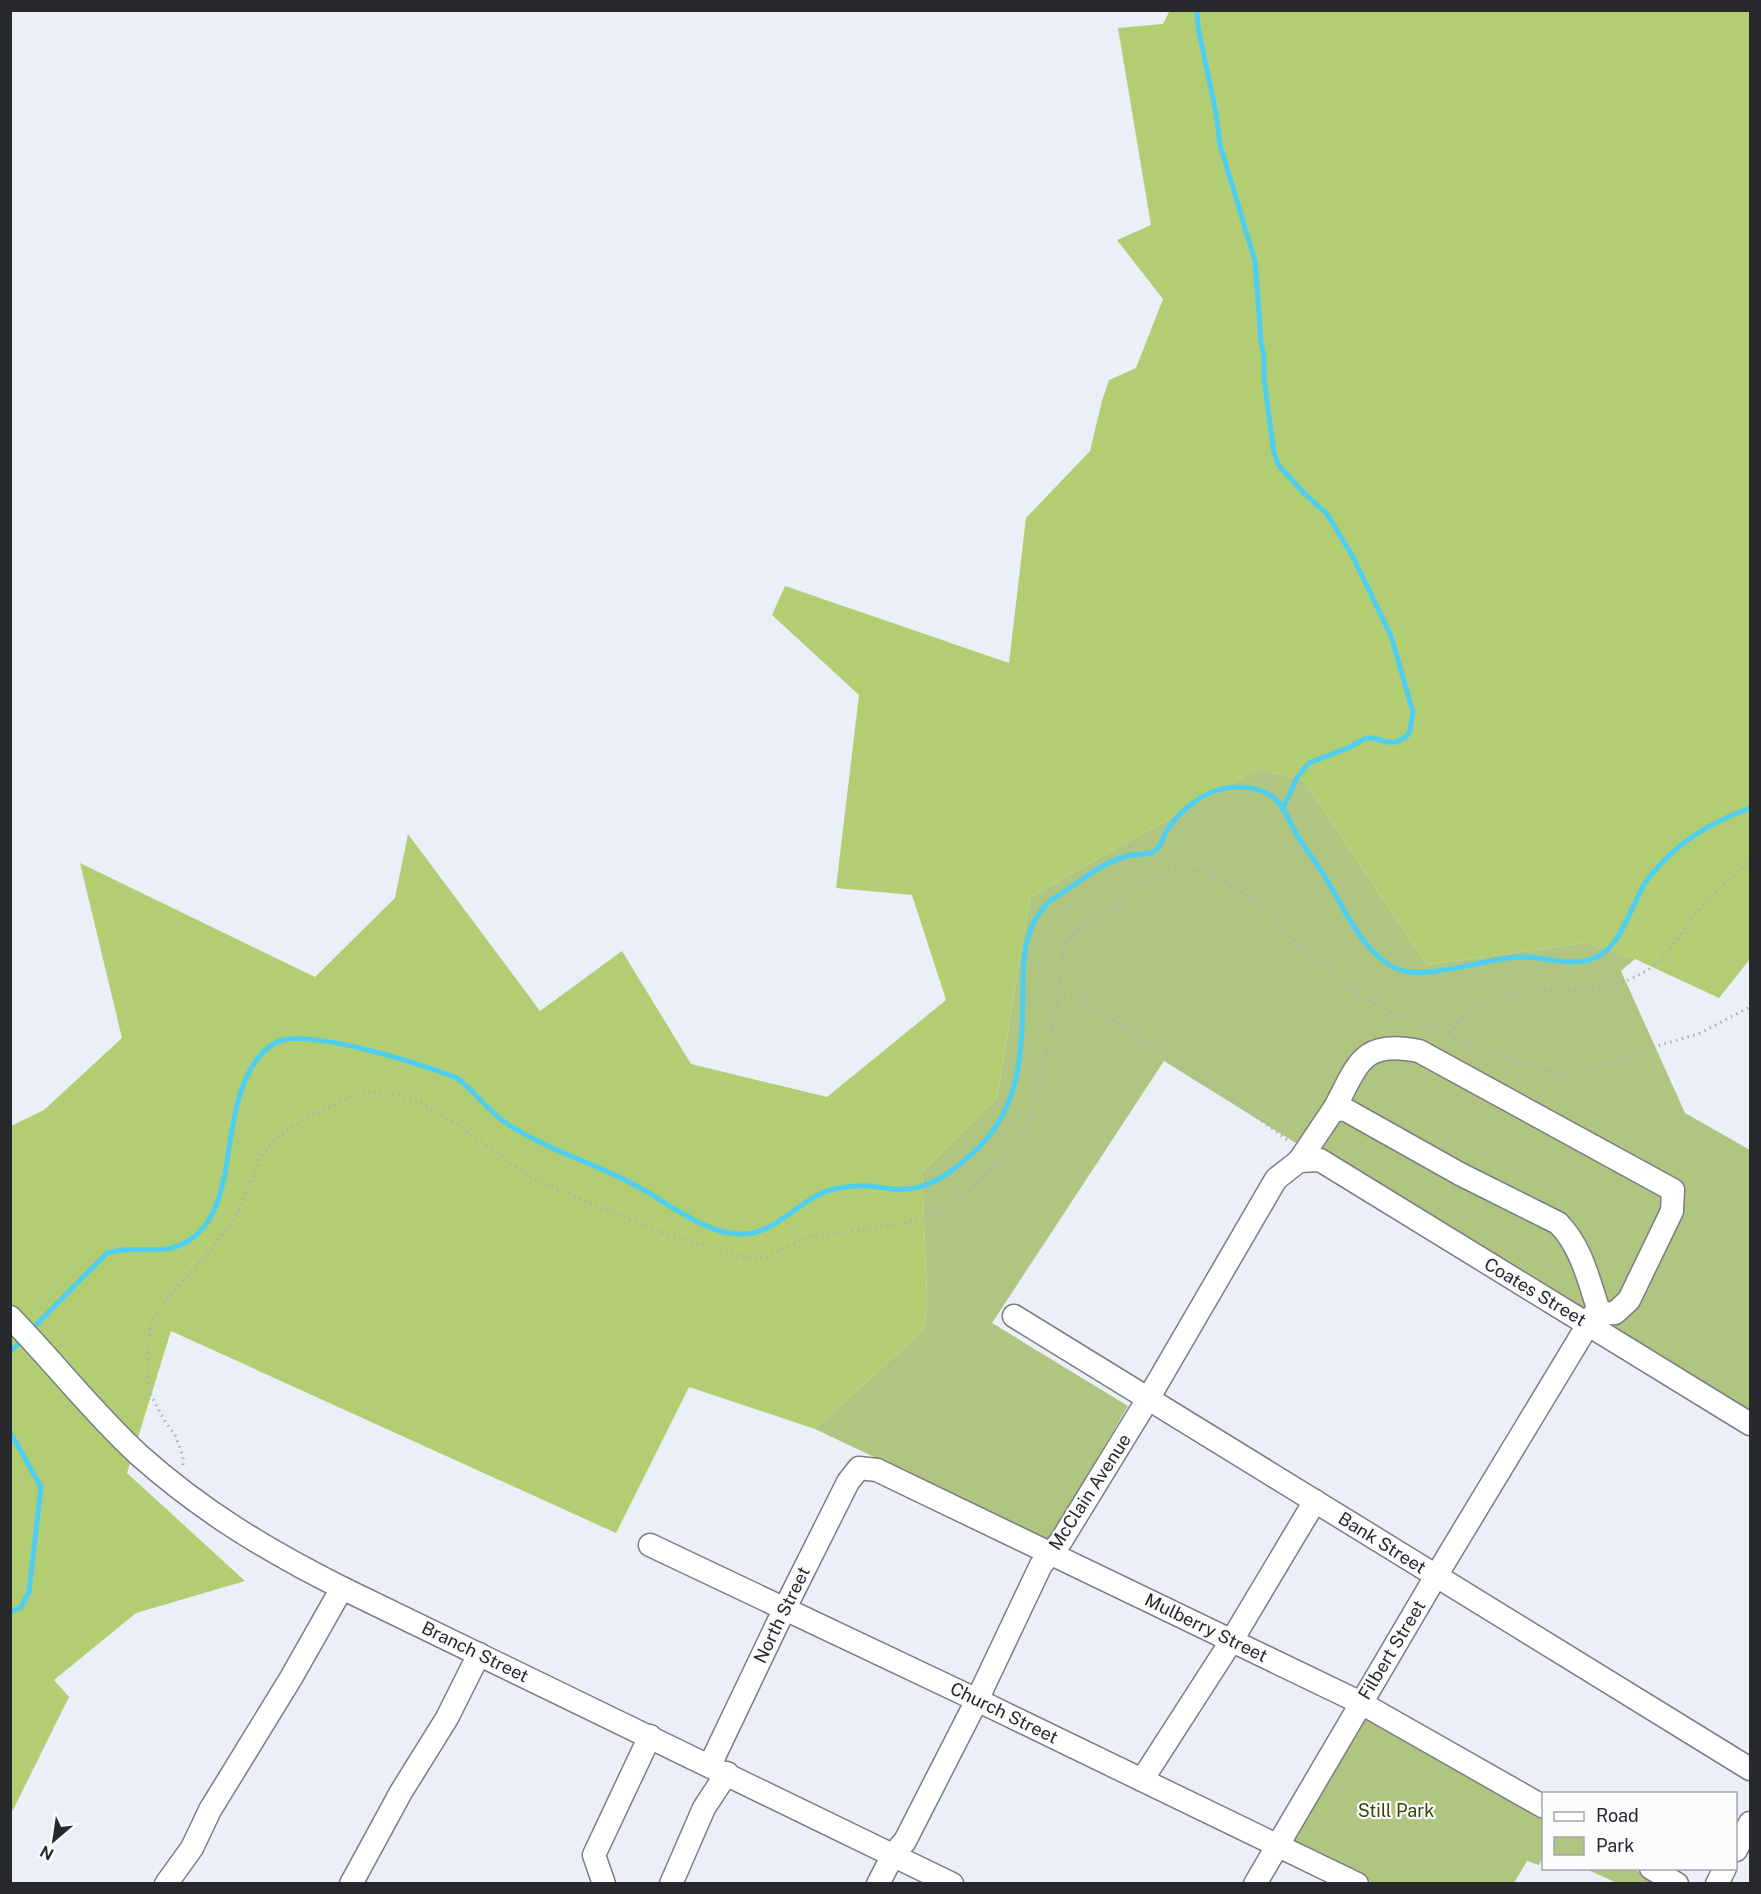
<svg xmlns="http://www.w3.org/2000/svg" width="1761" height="1894" font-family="'Public Sans',sans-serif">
  <rect width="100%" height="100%" fill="#ebeff7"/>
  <g fill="#b0c57f">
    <polygon points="1257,769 1303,780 1427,965 1586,943 1635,959 1621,971 1685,1113 1750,1150 1750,1414 1587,1324 1164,1061 992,1323 1128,1406 1049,1540 815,1429 924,1329 927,1299 922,1172 997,1098 1030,897"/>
    <polygon points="1370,1712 1543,1815 1543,1855 1539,1865 1527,1861 1514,1883 1373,1883 1291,1845"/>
    <polygon points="1586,1869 1634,1869 1659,1883 1617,1883"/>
  </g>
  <polygon fill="#b3cd73" points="1170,10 1750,11 1750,959 1719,998 1635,959 1586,943 1427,965 1303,780 1257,769 1030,897 997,1098 922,1172 927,1299 924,1329 815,1429 689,1387 616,1533 171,1331 127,1473 245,1581 136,1613 54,1680 69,1697 11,1814 11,1126 44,1110 122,1038 80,863 315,977 395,898 408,834 540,1011 622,951 691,1064 827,1097 946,1000 912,895 836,888 859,695 772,615 785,586 1009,663 1026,518 1090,451 1102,401 1109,380 1136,368 1163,299 1117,240 1151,225 1118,28 1163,24"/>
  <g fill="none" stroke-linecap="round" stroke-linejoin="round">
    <g stroke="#4ecef0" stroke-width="5">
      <polyline points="1197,10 1198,27 1216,113 1220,145 1255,261 1261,342 1264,357 1264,379 1274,453 1279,466 1304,493 1327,514 1353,557 1391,636 1413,712 1410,730 1407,736 1397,742 1387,742 1373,738 1366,738 1348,748 1309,763 1298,776 1283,808"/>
      <path d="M30,1331L107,1253C138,1243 166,1260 195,1236C219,1216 225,1178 229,1148C234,1114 242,1062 275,1043C304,1026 425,1065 457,1078C476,1092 489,1113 509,1125C547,1149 590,1162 629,1182C663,1198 702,1234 740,1234C778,1235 799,1197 834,1189C845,1187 859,1185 869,1186C888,1188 904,1192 922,1186C942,1180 958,1166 973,1153C1022,1109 1022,1051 1023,989C1023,960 1024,929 1045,906C1052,898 1050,901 1059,895C1081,881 1101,863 1127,856C1135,854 1147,855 1153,852C1161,848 1163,837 1167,830C1177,814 1197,797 1215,791C1233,785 1258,785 1274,798C1285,807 1290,823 1297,835C1304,848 1314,859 1322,872C1342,903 1361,953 1397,969C1426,981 1486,958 1519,957C1541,956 1567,966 1589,960C1624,951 1630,901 1650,876C1678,842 1709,823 1750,808"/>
      <polyline points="10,1352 24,1338"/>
      <polyline points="10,1432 41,1487 29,1592 21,1607 10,1612"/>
    </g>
    <g stroke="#7a7e85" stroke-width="25">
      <g id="minor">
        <path d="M1334,1109C1358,1065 1361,1039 1419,1051L1673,1190L1672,1211L1629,1300L1615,1313L1596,1314"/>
        <polyline points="1014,1316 1750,1769"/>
        <path d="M10,1317C54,1362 93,1413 139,1455C202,1511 266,1550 342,1588L952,1884"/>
        <polyline points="650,1545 977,1700 1357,1884"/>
        <polyline points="710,1765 784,1610 848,1482 859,1468 877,1470 1361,1703 1544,1807"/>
        <polyline points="1142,1780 1232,1640 1315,1501"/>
        <polyline points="1736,1850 1750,1823"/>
        <polyline points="1651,1868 1677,1884"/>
        <polyline points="166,1884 192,1848 210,1810 291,1678 342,1588"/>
        <polyline points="351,1884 401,1792 447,1718 479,1654"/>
        <polyline points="604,1884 594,1855 650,1736"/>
        <polyline points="671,1884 704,1808 727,1773"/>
        <polyline points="878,1884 893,1855 905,1841 977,1700 1041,1565 1061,1541 1148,1399 1276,1179 1299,1161 1320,1160 1750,1424"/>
        <path d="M1255,1884L1436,1576L1598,1308C1588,1278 1581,1246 1558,1223L1460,1174L1346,1110L1334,1109L1299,1161"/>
        <polyline points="1717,1884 1725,1868"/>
      </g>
    </g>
    <g stroke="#adb0b7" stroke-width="3" stroke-dasharray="1.5 4.5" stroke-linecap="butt">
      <polyline points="1059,994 1081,1001 1107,1016 1160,1053 1246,1109 1290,1142"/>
      <polyline points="1448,1035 1542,1070 1562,1074 1606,1066 1647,1049 1698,1034 1750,1007"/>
      <path d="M183,1465V1456L175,1435L164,1420L151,1395L147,1377L150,1324L161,1306L213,1247L236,1216L259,1160L275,1139L308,1116L351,1097L377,1092L388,1093L418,1101L455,1123L533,1179L665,1234L747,1258H765L811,1236L905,1224L950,1205L970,1190L1013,1149L1027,1127L1036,1103L1040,1077L1056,1014L1063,950C1074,925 1098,915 1121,900C1135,891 1159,871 1176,869C1230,865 1271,921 1307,953C1322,966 1338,979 1353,990C1382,1011 1416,1023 1448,1035C1501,964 1562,1008 1630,979C1666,964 1671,945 1694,916C1710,896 1729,877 1750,862"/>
    </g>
    <use href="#minor" stroke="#fff" stroke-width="22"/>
  </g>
  <g text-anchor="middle" stroke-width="4.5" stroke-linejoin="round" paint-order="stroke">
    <g font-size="18" fill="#27282b" stroke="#fbfcfe">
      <text transform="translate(1535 1292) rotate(31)" y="6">Coates Street</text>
      <text transform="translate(1090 1492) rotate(-57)" y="6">McClain Avenue</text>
      <text transform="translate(1382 1543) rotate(32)" y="6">Bank Street</text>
      <text transform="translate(782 1615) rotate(-64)" y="6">North Street</text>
      <text transform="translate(1206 1628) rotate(26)" y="6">Mulberry Street</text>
      <text transform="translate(1392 1650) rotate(-59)" y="6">Filbert Street</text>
      <text transform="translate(475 1652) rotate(26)" y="6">Branch Street</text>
      <text transform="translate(1004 1713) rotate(26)" y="6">Church Street</text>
    </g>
    <g font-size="18" fill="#384801" stroke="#fbfcfe">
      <text x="1396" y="1817">Still Park</text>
    </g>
  </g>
  <rect width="1761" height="1894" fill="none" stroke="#27282b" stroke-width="24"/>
  <rect x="1542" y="1792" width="195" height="78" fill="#fbfcfe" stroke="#a6a7aa" stroke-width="1.5"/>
  <rect x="1554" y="1812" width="30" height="9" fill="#ffffff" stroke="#a6a7aa" stroke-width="1.5"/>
  <text x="1596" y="1822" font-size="18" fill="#27282b">Road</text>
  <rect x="1554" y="1837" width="30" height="18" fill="#b0c57f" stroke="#a6a7aa" stroke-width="1.5"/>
  <text x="1596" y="1852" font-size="18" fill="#27282b">Park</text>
  <g transform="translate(54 1840) rotate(209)" stroke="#fbfcfe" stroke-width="4.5" paint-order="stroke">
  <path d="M0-4.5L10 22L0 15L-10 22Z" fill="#27282b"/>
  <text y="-9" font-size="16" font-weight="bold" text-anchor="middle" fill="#27282b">N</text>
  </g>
</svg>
